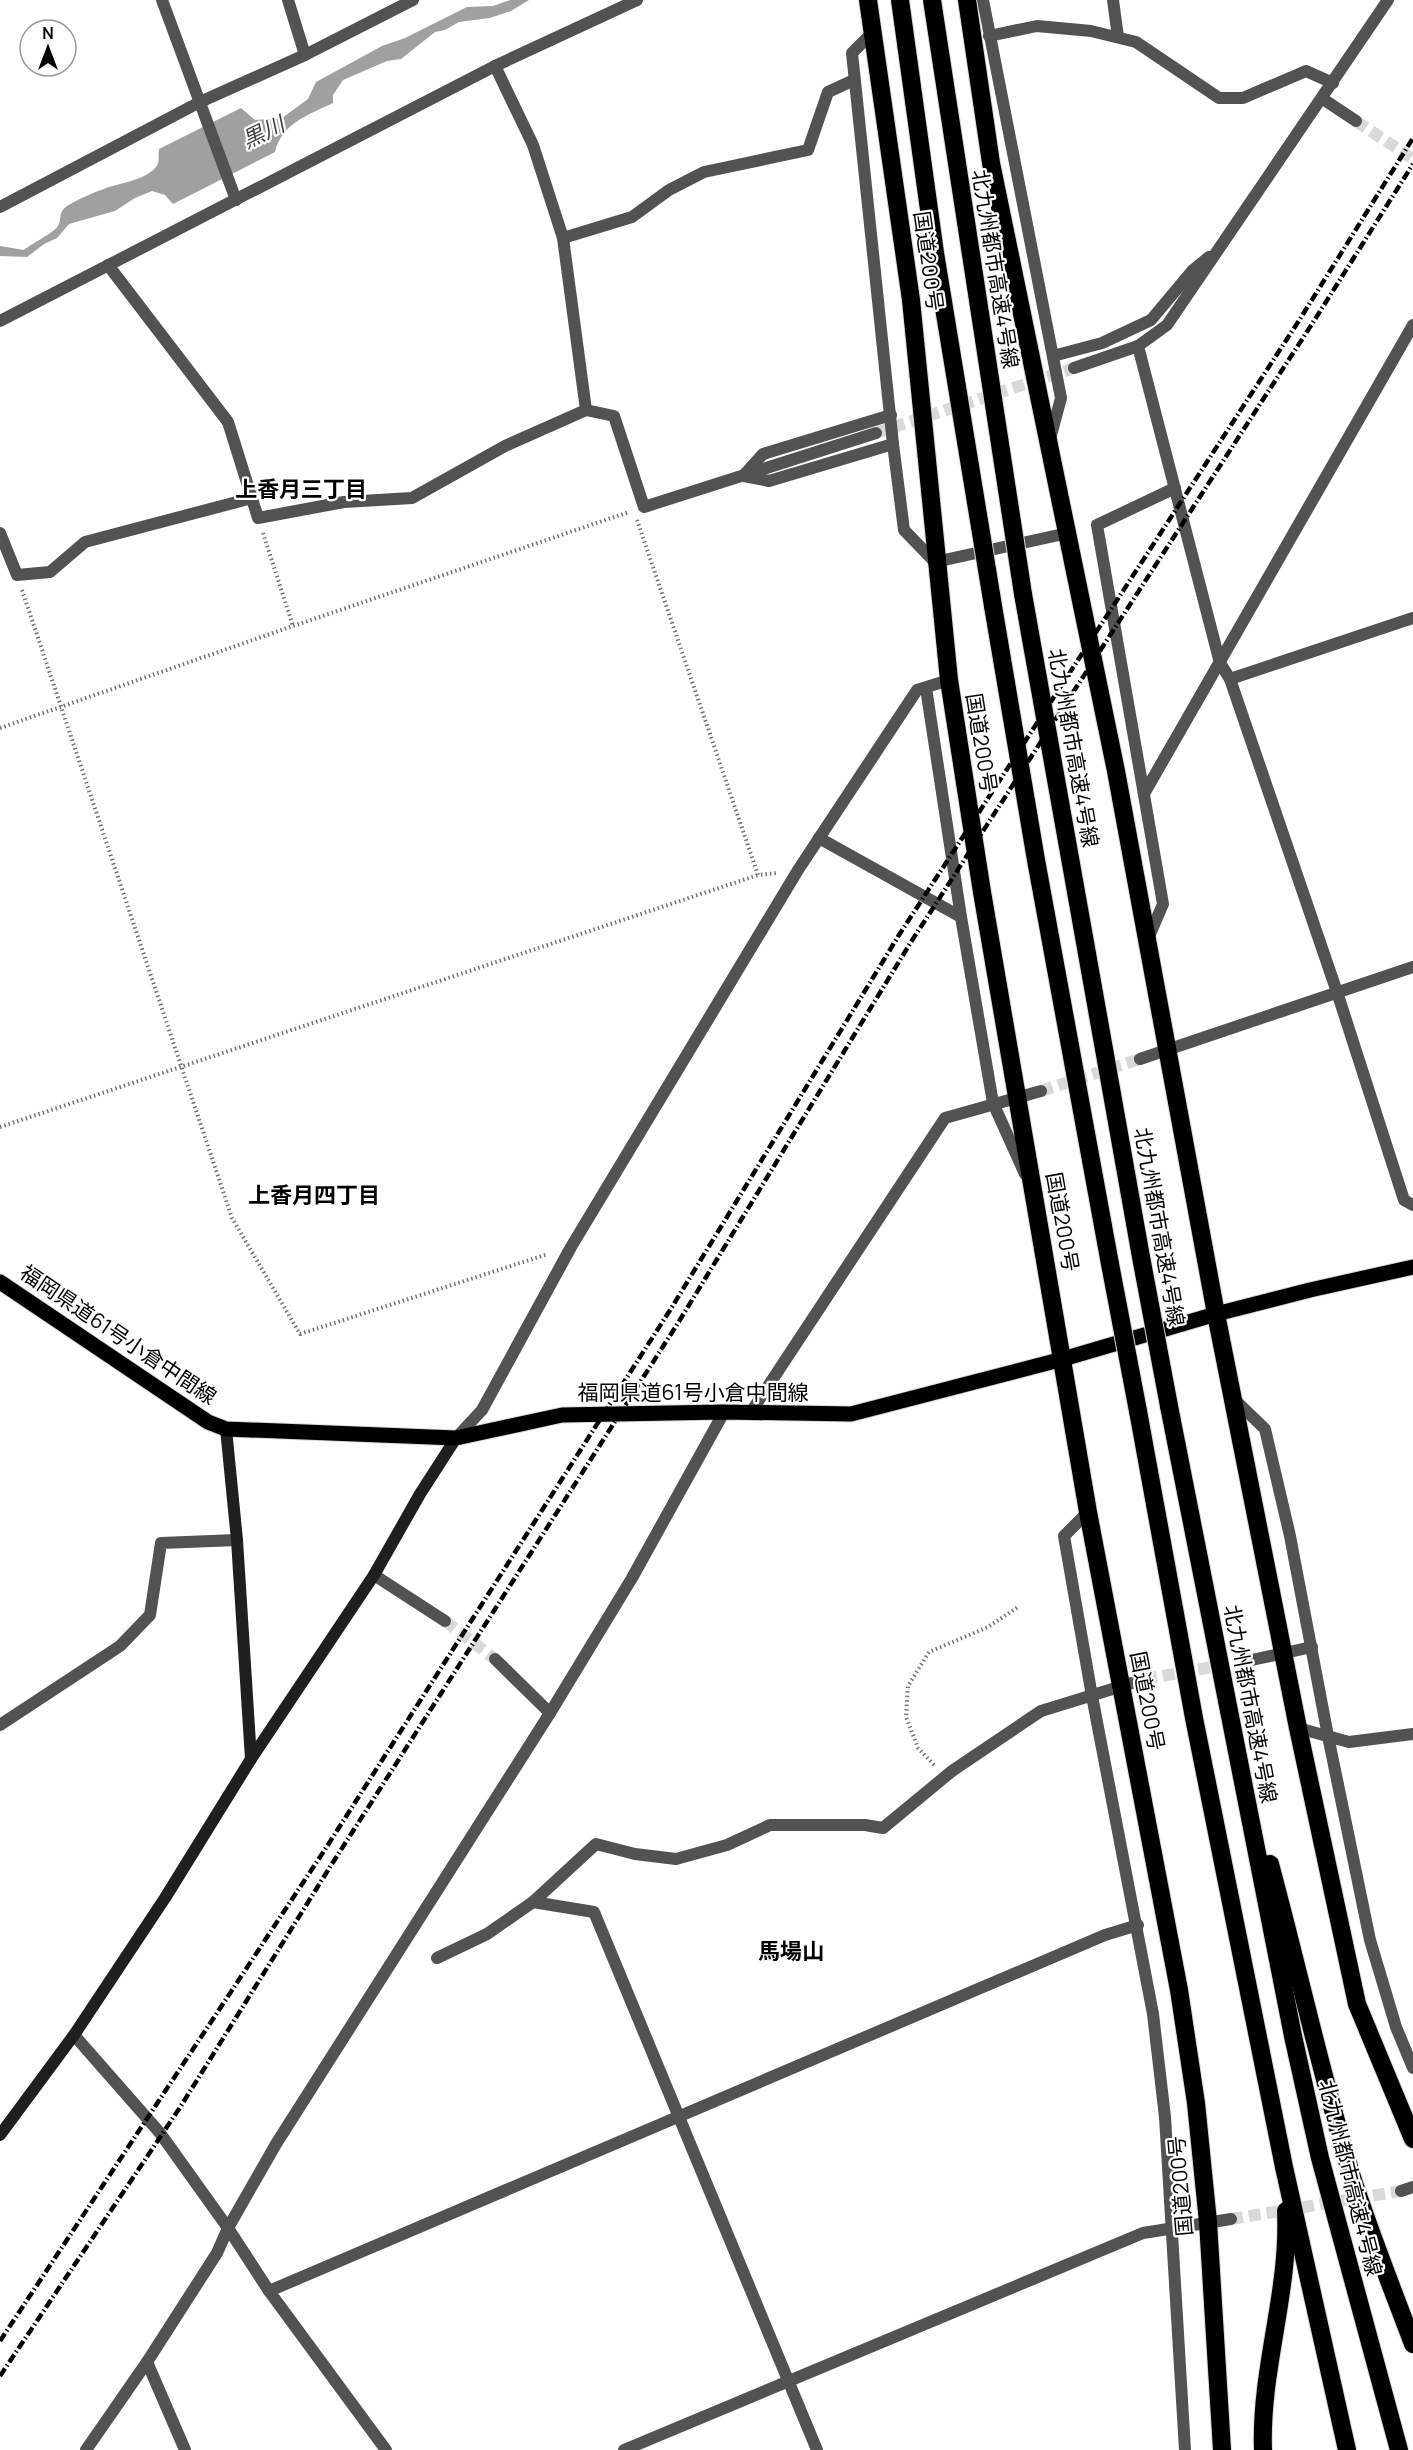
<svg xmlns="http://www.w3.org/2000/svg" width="1413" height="2450" font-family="Manrope,'Noto Sans JP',sans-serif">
  <rect width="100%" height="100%" fill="#fff"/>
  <path fill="#a0a0a0" d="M510,0H529L511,11L490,18L459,22L445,30L435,32L401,59L387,61L343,80L333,95V103C308,115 282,123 275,152L173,204L165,195L152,191L135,198L115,211L69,224L57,238L44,244L27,257L0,256V246L24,250C31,244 55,232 58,226C62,219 58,212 67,206C77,200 90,194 101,190C117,183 143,182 156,167C160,162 158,155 159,149L241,108L255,120L282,118L308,99L316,82L382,46L405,38L467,7L493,6Z"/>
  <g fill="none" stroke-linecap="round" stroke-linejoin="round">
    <g stroke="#d9d9d9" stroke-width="12" stroke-dasharray="12 6" stroke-linecap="butt">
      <polyline points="1356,121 1413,159"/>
      <polyline points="876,433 1074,368"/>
      <polyline points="1041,1091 1140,1059"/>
      <polyline points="445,1621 495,1659"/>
      <polyline points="1145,1679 1247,1661"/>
      <polyline points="1231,2219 1401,2191"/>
    </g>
    <g stroke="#dbdbdb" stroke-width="17">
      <polyline id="primary" points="0,1282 208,1422 226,1429 456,1438 562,1415 724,1412 851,1414 1063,1359 1216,1314 1310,1290 1413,1267"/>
    </g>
    <g stroke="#dbdbdb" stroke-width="20">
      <g id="highway">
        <polyline points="868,0 911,300 949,680 982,892 1088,1512 1179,1990 1196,2103 1208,2222 1222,2450"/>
        <polyline points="967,0 991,163 1116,771 1216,1314 1298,1728 1357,2004 1413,2139"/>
        <polyline points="1023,594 1141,1257"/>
        <polyline points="993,606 1036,860 1110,1264"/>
        <polyline points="1169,1406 1293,2036 1320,2158 1399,2450"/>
        <polyline points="1138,1411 1194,1718 1284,2167 1347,2450"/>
        <path d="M1270,1864C1298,1968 1321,2074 1352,2177C1370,2233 1392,2288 1413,2344"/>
        <path d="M1263,2450C1260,2369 1290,2292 1286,2211"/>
      </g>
    </g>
    <g stroke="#747474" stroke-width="4" stroke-dasharray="1.5 3" stroke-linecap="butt">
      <polyline points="637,520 758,875 777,873"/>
      <polyline points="263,533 293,626"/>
      <polyline points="22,590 232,1218 300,1334 548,1254"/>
      <polyline points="0,728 293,626 629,512"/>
      <polyline points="0,1127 758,875"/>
      <polyline points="934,1765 918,1748 906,1717 908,1686 929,1652 988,1627 1018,1607"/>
    </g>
    <g stroke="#525252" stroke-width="12">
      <polyline points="1113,0 1118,37"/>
      <polyline points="108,265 228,422 258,518 344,502 412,498 505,446 586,410"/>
      <polyline points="0,533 17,575 50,572 85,542 252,498"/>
    </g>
    <g stroke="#525252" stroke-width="12">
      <polyline points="162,0 236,200"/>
      <polyline points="288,0 305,55"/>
      <polyline points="983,0 1061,398 1050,439"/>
      <polyline points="872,33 852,53 893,444 904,530 935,562 1068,533"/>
      <polyline points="989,36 1037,26 1091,31 1136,42 1219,98 1243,98 1306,71 1333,83"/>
      <polyline points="495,66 533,145 563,238 586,410 614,416 644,507 876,433"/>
      <polyline points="1323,99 1356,121"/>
      <polyline points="0,207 200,102 305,55 413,0"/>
      <polyline points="563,238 632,217 669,190 704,172 808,150 828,92 854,80"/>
      <polyline points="0,321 495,66 637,0"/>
      <polyline points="1138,346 1220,663 1230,679 1337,992 1404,1200 1413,1205"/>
      <polyline points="1053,356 1102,343 1151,320 1192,271 1209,257"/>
      <polyline points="1074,368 1138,346 1167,325 1388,0"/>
      <polyline points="744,475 763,454 891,415"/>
      <polyline points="744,476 769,481 893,444"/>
      <polyline points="1230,679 1413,618"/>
      <polyline points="926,688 961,917 993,1103 1025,1174"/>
      <polyline points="1145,792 1413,325"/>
      <polyline points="819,838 961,917"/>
      <polyline points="1148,939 1163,904 1097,525 1175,488"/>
      <polyline points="1140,1059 1413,967"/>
      <polyline points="1234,1399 1265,1429 1290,1536 1328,1736 1370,1940 1396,2027 1413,2068"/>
      <polyline points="751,1412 945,1118 1041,1091"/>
      <polyline points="456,1438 482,1410 571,1247 798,870 917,690 949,680"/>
      <polyline points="1088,1512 1064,1536 1092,1696 1153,2014 1165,2117 1185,2450"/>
      <polyline points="374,1575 445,1621"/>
      <polyline points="495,1659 550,1713"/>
      <polyline points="1247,1661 1312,1647"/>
      <polyline points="0,1725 120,1646 150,1615 161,1543 237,1540"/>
      <polyline points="1298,1728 1349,1742 1413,1734"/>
      <polyline points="533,1902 594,1912 817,2450"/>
      <polyline points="437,1958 487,1934 533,1902 596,1844 635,1854 676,1859 727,1845 770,1825 865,1825 883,1828 952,1771 1041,1711 1145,1679"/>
      <polyline points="74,2035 160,2133 228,2228 269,2291 386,2450"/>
      <polyline points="1401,2191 1413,2187"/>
      <polyline points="269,2291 1105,1935 1138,1925"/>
      <polyline points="147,2362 185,2450"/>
      <polyline points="86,2450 147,2362 217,2253 228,2228 276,2144 550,1713 632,1578 724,1412"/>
      <polyline points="624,2450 1143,2233 1231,2219"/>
    </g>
    <g stroke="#1f1f1f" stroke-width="12">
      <polyline points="226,1429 237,1540 251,1759"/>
      <polyline points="0,2135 74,2035 165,1898 251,1759 374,1575 420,1494 456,1438"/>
    </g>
    <use href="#primary" stroke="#000" stroke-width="15"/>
    <use href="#highway" stroke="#000" stroke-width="18"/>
    <g stroke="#000" stroke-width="4.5" stroke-dasharray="9 3 1.5 3" stroke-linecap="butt">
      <polyline points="0,2341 324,1851 672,1307 899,935 1300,319 1413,138"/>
      <polyline points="0,2376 179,2109 330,1867 678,1323 911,942 1312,324 1413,164"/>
    </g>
    <g stroke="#dbdbdb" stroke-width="20" stroke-linecap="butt">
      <g id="highway-bridge">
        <polyline points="900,0 935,253 993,606"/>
        <polyline points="932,0 1023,594"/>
        <polyline points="1141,1257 1169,1406"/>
        <polyline points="1110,1264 1138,1411"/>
      </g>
    </g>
    <use href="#highway-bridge" stroke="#000" stroke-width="18"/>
  </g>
  <g text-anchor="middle" stroke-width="4.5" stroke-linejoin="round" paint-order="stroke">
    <g font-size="21" fill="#000" stroke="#fff">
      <text transform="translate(928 261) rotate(82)" y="7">国道200号</text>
      <text transform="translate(995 269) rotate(81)" y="7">北九州都市高速4号線</text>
      <text transform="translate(981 743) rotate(81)" y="7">国道200号</text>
      <text transform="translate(1073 748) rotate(80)" y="7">北九州都市高速4号線</text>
      <text transform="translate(1062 1222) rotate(80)" y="7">国道200号</text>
      <text transform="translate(1159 1227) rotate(80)" y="7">北九州都市高速4号線</text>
      <text transform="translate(118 1335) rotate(34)" y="7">福岡県道61号小倉中間線</text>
      <text x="693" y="1400">福岡県道61号小倉中間線</text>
      <text transform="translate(1147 1701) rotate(79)" y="7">国道200号</text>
      <text transform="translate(1250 1704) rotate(79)" y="7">北九州都市高速4号線</text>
      <text transform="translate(1350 2178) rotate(76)" y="7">北九州都市高速4号線</text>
      <text transform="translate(1181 2186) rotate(-95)" y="7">国道200号</text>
    </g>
    <g font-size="22" font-style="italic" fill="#414141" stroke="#fff">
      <text transform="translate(263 132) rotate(-26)" y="8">黒川</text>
    </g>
    <g font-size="22" font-weight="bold" fill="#000" stroke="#fff">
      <text x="301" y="497">上香月三丁目</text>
      <text x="314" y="1203">上香月四丁目</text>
      <text x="791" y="1959">馬場山</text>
    </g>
  </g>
  <g transform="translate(48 48)"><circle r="28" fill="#ffffff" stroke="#999999" stroke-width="1.5"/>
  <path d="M0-4.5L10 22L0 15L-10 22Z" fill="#000000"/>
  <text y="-9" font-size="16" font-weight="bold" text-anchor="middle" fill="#000000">N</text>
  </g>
</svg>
